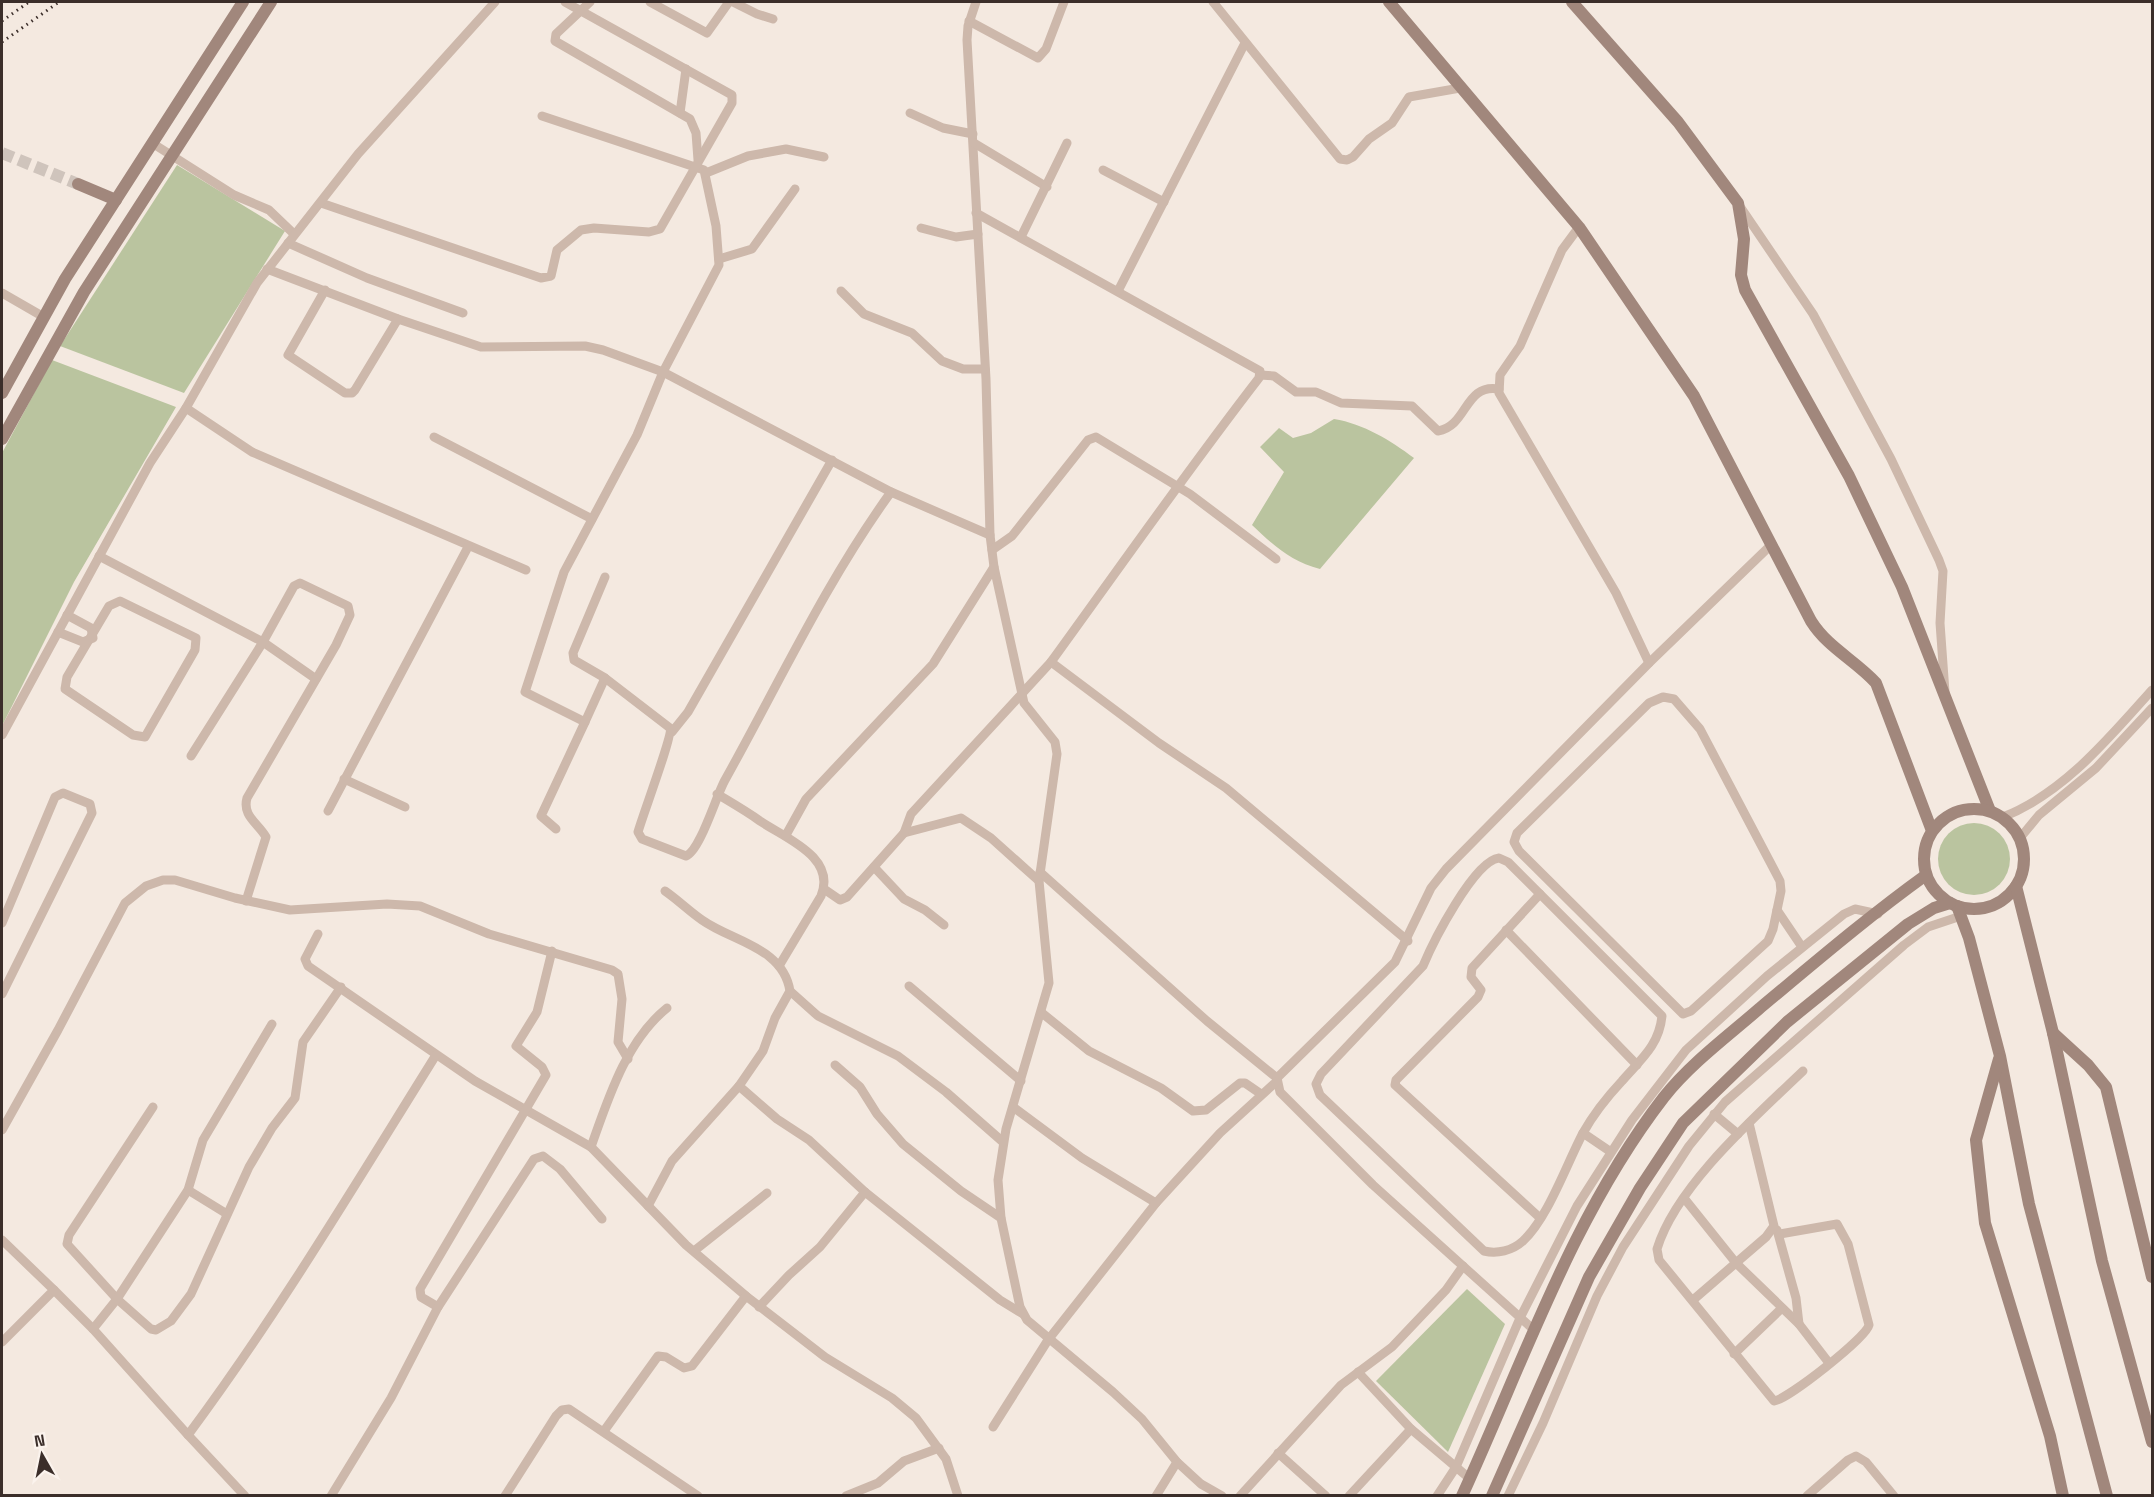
<svg xmlns="http://www.w3.org/2000/svg" width="2154" height="1497" font-family="'Space Grotesk',sans-serif">
  <rect width="100%" height="100%" fill="#f4e9e0"/>
  <g fill="#bac49f">
    <polygon points="177,165 285,231 184,393 60,346"/>
    <polygon points="52,360 176,407 74,582 2,726 2,453"/>
    <path d="M1334,419C1364,424 1390,440 1414,458L1320,569C1291,562 1273,545 1252,525L1284,472L1260,447L1279,428L1293,438L1311,433Z"/>
    <circle cx="1974" cy="859" r="36"/>
    <polygon points="1467,1289 1505,1324 1448,1452 1376,1381"/>
  </g>
  <g fill="none" stroke-linecap="round" stroke-linejoin="round">
    <polyline stroke="#cfc4bc" stroke-width="12" stroke-dasharray="12 6" stroke-linecap="butt" points="2,153 78,184"/>
    <g stroke="#cdb8ab" stroke-width="9">
      <polyline points="590,2 556,34 555,41 690,119 696,133 698,160"/>
      <polyline points="650,2 707,33 729,2"/>
      <polyline points="733,2 757,14 773,19"/>
      <polyline points="976,2 968,26 967,40 986,379 990,535 994,567 1024,703 1055,742 1057,754 1039,881 1049,983 1006,1129 998,1180 1001,1218 1020,1307 1027,1320 1113,1392 1142,1419 1177,1462 1201,1484 1222,1496"/>
      <polyline points="1213,2 1340,159 1347,160 1353,157 1369,139 1392,123 1409,97 1460,88"/>
      <polyline points="969,21 1038,58 1046,49 1064,2"/>
      <polyline points="680,113 686,69"/>
      <polyline points="910,113 943,128 973,134"/>
      <polyline points="542,116 704,170 716,226 719,265 663,372 637,435 564,572 525,692 585,722 605,678"/>
      <polyline points="152,143 234,195 269,210 294,234"/>
      <polyline points="974,143 1047,187"/>
      <polyline points="1103,170 1164,202"/>
      <polyline points="706,173 748,156 786,149 824,157"/>
      <polyline points="321,203 541,278 551,276 557,250 581,230 594,228 649,232 660,229 732,103 732,95 565,2"/>
      <polyline points="1739,205 1813,314 1891,459 1939,560 1943,571 1940,623 1945,692"/>
      <path d="M976,213L1260,371L1259,378C1187,471 1120,567 1051,662L1159,743L1226,788L1408,941"/>
      <polyline points="1579,227 1562,250 1520,346 1500,375 1499,393 1616,593 1649,663"/>
      <polyline points="921,228 956,237 978,234"/>
      <polyline points="1021,237 1067,143"/>
      <polyline points="288,243 367,278 463,313"/>
      <polyline points="719,259 752,249 795,189"/>
      <polyline points="267,269 398,319 481,347 585,346 603,350 663,372 891,492 990,535"/>
      <polyline points="325,290 288,355 345,393 352,393 355,390 398,319"/>
      <polyline points="841,291 864,314 912,333 942,361 963,369 985,369"/>
      <polyline points="1118,291 1245,43"/>
      <polyline points="2,293 42,316"/>
      <path d="M1260,375L1274,376L1296,392H1316L1341,403L1412,406L1438,431C1468,426 1464,383 1499,389"/>
      <polyline points="186,408 252,452 526,570"/>
      <polyline points="434,437 592,519"/>
      <polyline points="992,550 1012,536 1088,440 1096,437 1190,494 1276,559"/>
      <polyline points="99,556 263,642 316,679"/>
      <path d="M605,577L573,653L574,660L605,678L670,728C673,735 642,817 638,832L642,839L686,856C700,851 716,796 725,780C779,683 826,582 891,492"/>
      <polygon points="120,601 196,638 195,650 145,737 133,735 65,689 67,677 109,606"/>
      <polyline points="58,632 83,642 93,638 91,628 67,615"/>
      <polygon points="1663,697 1674,699 1700,729 1780,881 1781,891 1773,929 1768,941 1691,1011 1683,1014 1519,851 1514,842 1517,833 1649,703"/>
      <polyline points="672,732 688,712 832,460"/>
      <polyline points="2,735 150,463 186,408 257,283 358,154 495,2"/>
      <path d="M191,756L263,642L294,586L300,583L348,606L350,615L336,645L247,798C242,816 258,823 266,837L246,901"/>
      <polyline points="344,779 405,807"/>
      <path d="M717,794C732,803 746,811 760,821C785,838 837,857 821,896L779,966"/>
      <polyline points="328,811 468,547"/>
      <path d="M2003,817C2064,793 2109,738 2152,690"/>
      <polyline points="556,829 541,816 585,722"/>
      <polyline points="904,833 961,818 991,838 1039,881"/>
      <polyline points="786,835 806,799 933,664 994,567"/>
      <polyline points="2020,838 2039,815 2096,768 2152,708"/>
      <path d="M1499,858L1508,862L1662,1016C1659,1046 1640,1060 1622,1081C1608,1096 1593,1115 1583,1133C1567,1163 1548,1218 1523,1241C1512,1251 1497,1254 1484,1251L1320,1095L1316,1084L1321,1074L1423,966C1433,942 1474,861 1499,858Z"/>
      <polyline points="874,867 904,899 925,910 944,925"/>
      <polyline points="1040,872 1207,1021 1277,1078"/>
      <polyline points="824,889 840,900 847,897 904,833 911,814 1051,662"/>
      <polyline points="1777,910 1802,947"/>
      <polyline points="2,923 55,797 63,793 90,804 92,813 2,994"/>
      <polyline points="1506,930 1637,1065"/>
      <polyline points="318,934 305,959 308,966 475,1081 591,1147 686,1245 746,1296 825,1357 892,1398 916,1418 946,1459 958,1496"/>
      <polyline points="909,986 1021,1081"/>
      <polyline points="790,991 818,1016 898,1056 946,1092 1003,1142"/>
      <polyline points="1042,1013 1089,1051 1161,1088 1193,1111 1206,1110 1240,1083 1245,1083 1261,1094"/>
      <polyline points="835,1065 860,1087 877,1114 903,1144 961,1191 1001,1218"/>
      <polyline points="739,1086 777,1119 809,1140 865,1192 1000,1300 1023,1314"/>
      <polyline points="153,1107 69,1235 67,1244 117,1299 151,1329 156,1330 171,1321 191,1294 249,1167 272,1128 295,1098 303,1042 341,987"/>
      <polyline points="1013,1107 1082,1158 1156,1203"/>
      <polyline points="1714,1114 1738,1134"/>
      <polyline points="2,1130 58,1030 125,903 146,886 163,880 175,880 235,898 290,910 387,904 420,906 489,934 612,970 618,974 622,999 618,1042 628,1059"/>
      <polyline points="1583,1133 1611,1152"/>
      <path d="M591,1147C608,1099 626,1041 667,1008"/>
      <polyline points="188,1190 227,1214"/>
      <polyline points="1684,1198 1736,1263 1799,1324 1829,1363"/>
      <path d="M648,1206L672,1161L739,1086L763,1051L775,1018L790,991C783,947 733,942 702,920C689,911 678,900 665,891"/>
      <polyline points="1539,1217 1395,1085 1396,1080 1478,997 1481,990 1471,977 1472,968 1540,894"/>
      <polyline points="1777,1230 1796,1298 1799,1324"/>
      <path d="M1780,1234L1837,1224L1848,1244L1869,1325C1866,1338 1788,1399 1774,1401L1659,1260L1657,1249C1676,1186 1756,1116 1803,1071"/>
      <polyline points="2,1240 54,1290 2,1342"/>
      <polyline points="694,1251 767,1193"/>
      <path d="M54,1290L93,1329L188,1435C278,1314 356,1183 436,1055"/>
      <polyline points="1693,1300 1766,1237 1774,1226 1749,1123"/>
      <polyline points="438,1307 421,1297 420,1289 546,1075 542,1067 516,1046 537,1012 552,951"/>
      <polyline points="759,1307 789,1275 820,1247 865,1192"/>
      <polyline points="93,1329 117,1299 188,1190 203,1140 272,1024"/>
      <polyline points="1534,1330 1373,1185 1280,1092 1277,1078 1395,962 1431,888 1446,869 1649,663 1772,544"/>
      <polyline points="1734,1354 1782,1308"/>
      <polyline points="1358,1372 1411,1429 1469,1478"/>
      <polyline points="993,1427 1048,1340 1156,1203 1220,1133 1276,1082"/>
      <polyline points="604,1431 658,1356 666,1357 684,1368 692,1366 746,1296"/>
      <polyline points="188,1435 245,1496"/>
      <polyline points="1278,1453 1326,1496"/>
      <polyline points="331,1496 391,1398 438,1307 534,1159 543,1156 560,1169 602,1219"/>
      <polyline points="505,1496 556,1416 562,1410 569,1409 698,1496"/>
      <polyline points="846,1496 878,1483 904,1461 939,1448"/>
      <polyline points="1156,1496 1177,1462"/>
      <polyline points="1240,1496 1341,1385 1392,1347 1446,1290 1463,1266"/>
      <polyline points="1349,1496 1411,1429"/>
      <polyline points="1437,1496 1456,1467 1520,1318 1577,1206 1632,1120 1686,1050 1767,976 1844,914 1855,909 1878,914"/>
      <polyline points="1508,1496 1543,1423 1597,1296 1623,1247 1689,1146 1725,1102 1904,945 1928,927 1961,916"/>
      <polyline points="1807,1496 1848,1460 1856,1456 1866,1462 1894,1496"/>
    </g>
    <g stroke="#a1877c" stroke-width="12">
      <path d="M1389,2L1579,227L1694,396L1811,621C1828,648 1855,660 1876,683L1932,831"/>
      <polyline points="1572,2 1678,122 1738,203 1744,239 1741,275 1745,290 1849,476 1902,587 1990,811"/>
      <polyline points="78,184 116,200"/>
      <polyline points="2,393 65,279 243,2"/>
      <polyline points="2,439 84,292 271,2"/>
      <circle cx="1974" cy="859" r="50"/>
      <polyline points="2016,886 2053,1033 2102,1261 2152,1442"/>
      <polyline points="1957,906 1969,938 2000,1056 2029,1204 2107,1496"/>
      <polyline points="2053,1033 2088,1065 2106,1087 2152,1277"/>
      <polyline points="1999,1059 1976,1140 1985,1223 2050,1436 2063,1496"/>
      <path d="M1462,1496C1524,1361 1572,1216 1664,1097C1691,1063 1728,1036 1760,1008C1814,963 1869,916 1926,875"/>
      <polyline points="1492,1496 1589,1277 1640,1188 1683,1123 1787,1022 1908,924 1934,908 1950,903"/>
    </g>
    <g stroke="#3b2e2a" stroke-width="3" stroke-dasharray="1.5 4.5" stroke-linecap="butt">
      <polyline points="2,21 29,2"/>
      <polyline points="2,42 59,2"/>
    </g>
  </g>
  <rect width="2154" height="1497" fill="none" stroke="#3b2e2a" stroke-width="6"/>
  <g transform="translate(42 1455) rotate(351)" stroke="#fbf3ed" stroke-width="4.5" paint-order="stroke">
  <path d="M0-4.5L10 22L0 15L-10 22Z" fill="#3b2e2a"/>
  <text y="-9" font-size="16" font-weight="bold" text-anchor="middle" fill="#3b2e2a">N</text>
  </g>
</svg>
